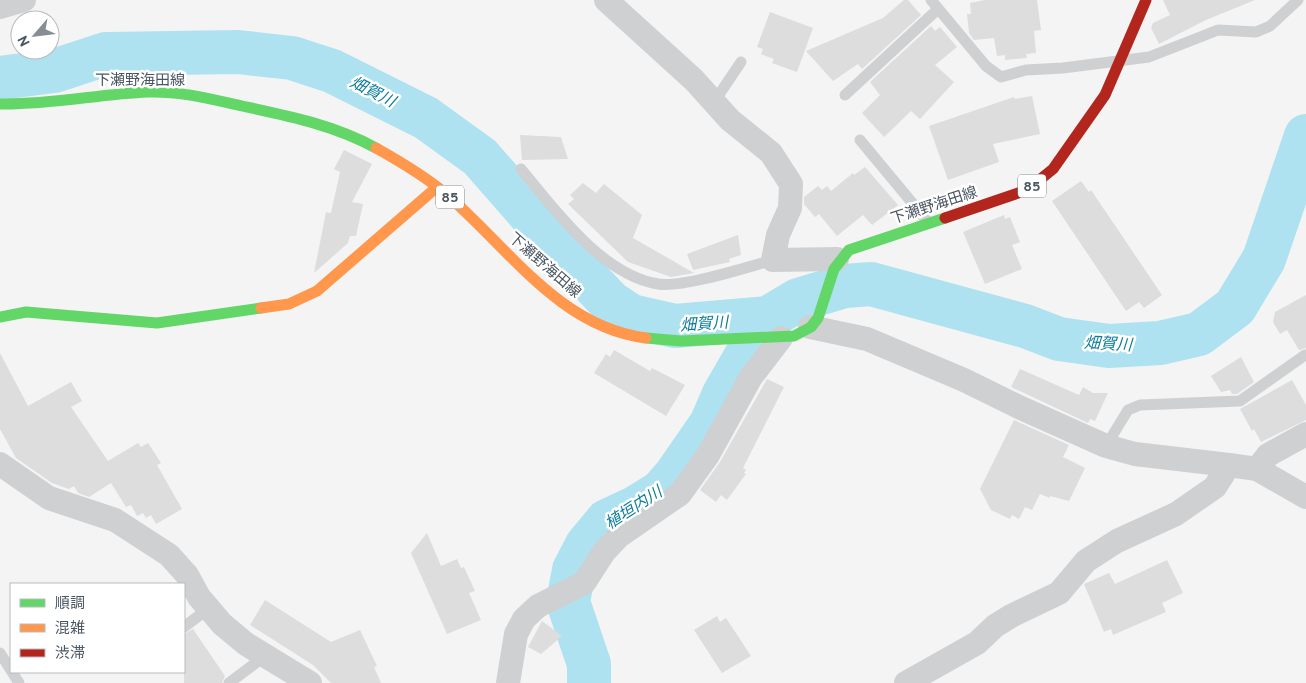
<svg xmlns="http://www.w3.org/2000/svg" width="1306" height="683" font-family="Overpass,'Noto Sans JP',sans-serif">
  <rect width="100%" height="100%" fill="#f4f4f4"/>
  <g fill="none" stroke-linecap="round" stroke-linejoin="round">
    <g stroke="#aee2f0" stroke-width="44">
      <polyline points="0,78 54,71 106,54 238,52 292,58 332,71 426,118 480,157 570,260 611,303 631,316 675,326 768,318 798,300 845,286 871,284 1025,326 1059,339 1109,346 1160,343 1199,334 1235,307 1264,259 1306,136"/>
      <polyline points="589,683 589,664 568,602 574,570 587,545 607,521 635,508 661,492 675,476 711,424 724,394 768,318"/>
    </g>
  </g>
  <g fill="#ddddde">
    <polygon points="904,0 908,0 921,15 862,69 858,64 833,81 806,51 883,18"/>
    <polygon points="985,0 1037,0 1041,30 1034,31 1036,53 1026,54 1027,58 1005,60 1005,55 997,56 994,38 974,40 969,33 967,14 971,14 970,3"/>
    <polygon points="1163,0 1255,0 1206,20 1159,44 1151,28 1153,23 1170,15"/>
    <polygon points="770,12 813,28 797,72 772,63 774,59 761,54 763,49 757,47"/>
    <polygon points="931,26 935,31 940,27 957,47 935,65 954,82 920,119 911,111 884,137 862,113 880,95 870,82"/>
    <polygon points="1032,96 1040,134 993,144 999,162 948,180 929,126 1014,97 1015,99"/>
    <polygon points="520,135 561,137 568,159 522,160"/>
    <polygon points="344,150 372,164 352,202 363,204 356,236 350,236 348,243 314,273 326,212 331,213 340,172 334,169"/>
    <polygon points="865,167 898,205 872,225 863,215 837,236 819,214 815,217 804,204 804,197 818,186 822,190 827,186 831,191 853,173 854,175"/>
    <polygon points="1081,181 1089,192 1091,190 1162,295 1144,308 1139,302 1126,311 1052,201"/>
    <polygon points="583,183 596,193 604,184 642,215 633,238 694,273 671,277 628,262 568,204 574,199 570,195"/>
    <polygon points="1004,215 1005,219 1010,217 1020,242 1012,245 1022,269 985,284 963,232"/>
    <polygon points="738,235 741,255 729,259 730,262 693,270 687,254"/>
    <polygon points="1306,295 1306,348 1299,350 1287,330 1280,334 1273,322 1275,312"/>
    <polygon points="614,350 650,371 652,368 685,385 666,416 594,373 606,354 610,357"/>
    <polygon points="0,353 28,406 71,382 82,401 71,407 108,461 138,443 141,447 148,443 161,463 157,465 182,509 156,524 151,515 146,518 143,513 137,516 131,505 126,507 111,483 89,497 78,493 74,486 69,489 52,483 16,458 0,429"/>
    <polygon points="1241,357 1254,382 1237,394 1232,394 1230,390 1221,392 1211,376"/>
    <polygon points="1020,369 1079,395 1083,387 1093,393 1108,393 1095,421 1090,419 1088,423 1011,387"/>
    <polygon points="767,379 784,387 743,468 746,470 744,473 746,474 727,500 721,495 716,502 700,490 720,462"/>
    <polygon points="1292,380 1306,405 1306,420 1261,442 1254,429 1252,431 1240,409"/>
    <polygon points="1014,420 1069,445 1063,457 1085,468 1069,501 1050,496 1050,498 1040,494 1032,510 1025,507 1019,519 1012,515 1010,519 991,510 980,489"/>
    <polygon points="427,533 441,566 457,559 461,568 464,567 475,591 469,593 481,620 447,634 411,553"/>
    <polygon points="1167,560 1183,593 1162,603 1166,612 1113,635 1111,629 1104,632 1084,584 1109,573 1115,584"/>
    <polygon points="265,600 331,642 360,630 377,666 374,667 381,683 331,683 313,665 250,625"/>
    <polygon points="717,616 720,622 726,618 751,656 722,673 694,630"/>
    <polygon points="542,621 562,636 541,654 528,647"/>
    <polygon points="193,629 225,676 222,683 184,683 184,634"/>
  </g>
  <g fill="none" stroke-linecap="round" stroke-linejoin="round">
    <g stroke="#ced0d2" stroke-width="11">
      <polyline points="931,0 986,66 1001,77 1026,70 1063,68 1149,57 1218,30 1256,32 1270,26 1298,0"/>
      <polyline points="845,95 938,9"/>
      <polyline points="714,102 741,62"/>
      <polyline points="860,140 929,223"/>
      <path d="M521,169C555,210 602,275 658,284C682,288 748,267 773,260"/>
      <polyline points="1106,446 1128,410 1140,405 1240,401 1305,355"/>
      <polyline points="184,627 209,608"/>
      <polyline points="0,653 19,683"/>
      <polyline points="229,683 265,656"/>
    </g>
    <g stroke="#ced0d2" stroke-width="24">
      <polyline points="606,0 694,80 730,120 771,153 791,184 790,208 778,235 773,260 837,259"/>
      <polyline points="0,7 24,0"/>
      <polyline points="810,327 867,339 964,380 1021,408 1106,446 1135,454 1229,465"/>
      <polyline points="0,464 49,498 115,520 169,555 187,575 199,597 222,624 246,644 310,683"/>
      <polyline points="1257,469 1268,455 1306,434"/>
      <polyline points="508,683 516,634 524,619 538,606 584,583 604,552 619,536 680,494 708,455 751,377 781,338"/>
      <polyline points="906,683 977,643 995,626 1011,616 1059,593 1086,561 1117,541 1176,514 1215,487 1229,465 1257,469 1306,497"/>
    </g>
    <g stroke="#63d668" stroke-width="11">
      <path d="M0,104C50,105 99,94 148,92C181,91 210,99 242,106C289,116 334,125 376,148"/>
      <polyline points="0,317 26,312 157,323 261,308"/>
      <polyline points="646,338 681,341 794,336 811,327 818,318 834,269 849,250 945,218"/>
    </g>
    <g stroke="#ff974d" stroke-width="11">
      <path d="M376,148C401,162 425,176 446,194C508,247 559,327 646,338"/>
      <polyline points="261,308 289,304 317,291 437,187"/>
    </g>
    <polyline stroke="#b3261e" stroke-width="11" points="945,218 1027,190 1053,169 1105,95 1146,0"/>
  </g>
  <g text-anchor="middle" stroke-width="5" stroke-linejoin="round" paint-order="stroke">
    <g fill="#fff" stroke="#808990" stroke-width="1">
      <rect x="1018" y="174.5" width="28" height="23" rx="4"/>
      <rect x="436" y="185.5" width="28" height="23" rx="4"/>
    </g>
    <g font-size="14" font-weight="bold" fill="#4a5661">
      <text x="1032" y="191">85</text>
      <text x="450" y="202">85</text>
    </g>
    <g font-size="15" fill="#4a5661" stroke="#fff">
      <text x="140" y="85">下瀬野海田線</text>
      <text transform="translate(934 205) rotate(-18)" y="5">下瀬野海田線</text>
      <text transform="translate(545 265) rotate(41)" y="5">下瀬野海田線</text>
    </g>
    <g font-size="16" font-style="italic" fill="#0c7c9b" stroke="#fff">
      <text transform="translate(373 91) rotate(27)" y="6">畑賀川</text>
      <text transform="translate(704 323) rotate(-4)" y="6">畑賀川</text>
      <text transform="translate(1108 343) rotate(3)" y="6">畑賀川</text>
      <text transform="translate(633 507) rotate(-33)" y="6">植垣内川</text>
    </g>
  </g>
  <rect x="10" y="583" width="175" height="90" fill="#ffffff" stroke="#b7bbc0"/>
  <rect x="20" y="599" width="25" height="8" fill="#63d668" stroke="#b7bbc0"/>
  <text x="55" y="608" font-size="15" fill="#4a5661">順調</text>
  <rect x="20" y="624" width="25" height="8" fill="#ff974d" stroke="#b7bbc0"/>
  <text x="55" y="633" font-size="15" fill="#4a5661">混雑</text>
  <rect x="20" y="649" width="25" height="8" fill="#b3261e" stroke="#b7bbc0"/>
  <text x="55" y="658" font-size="15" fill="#4a5661">渋滞</text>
  <g transform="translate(35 35) rotate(242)"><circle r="24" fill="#ffffff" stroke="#b7bbc0"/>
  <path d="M0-4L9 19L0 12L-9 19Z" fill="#868d94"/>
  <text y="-8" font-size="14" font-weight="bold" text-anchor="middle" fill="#4a5661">N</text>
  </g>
</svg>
